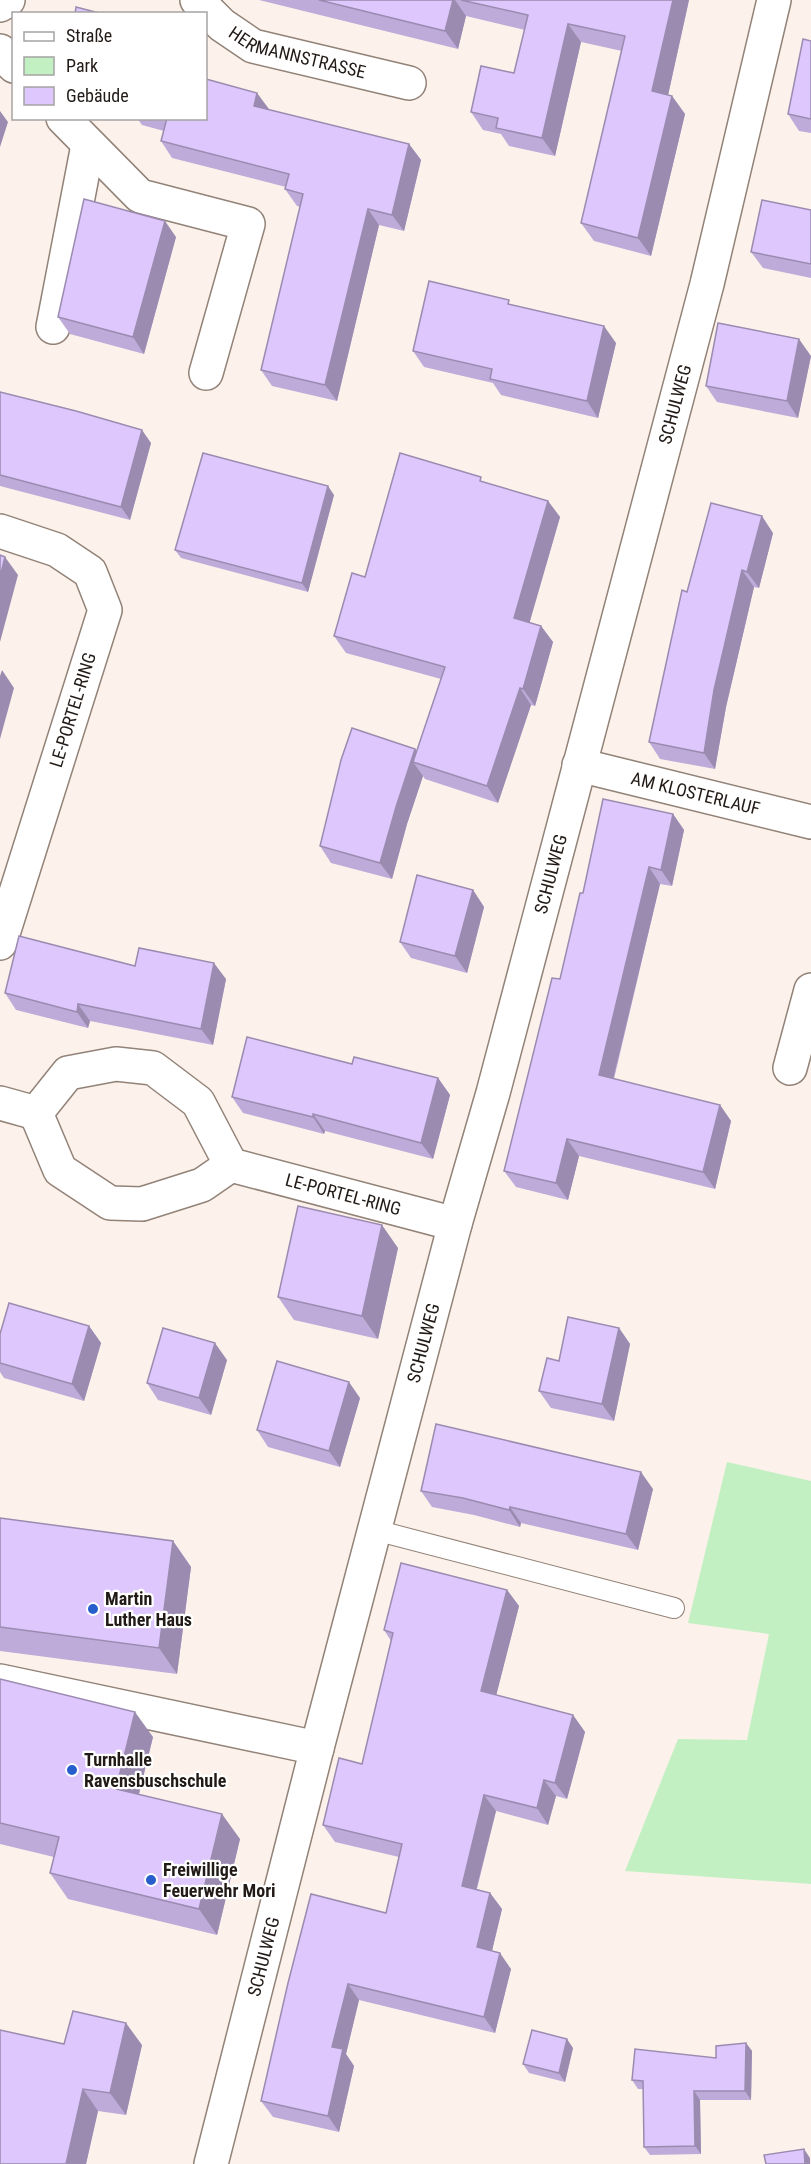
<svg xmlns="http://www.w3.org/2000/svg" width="811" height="2164" font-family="'Roboto Condensed',sans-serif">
  <rect width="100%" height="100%" fill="#fdf2eb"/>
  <polygon fill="#c3f0c2" points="727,1462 811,1481 811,1884 625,1871 678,1739 747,1740 769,1634 688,1623"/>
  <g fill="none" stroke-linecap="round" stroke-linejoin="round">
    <g stroke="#928277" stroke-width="22">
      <polyline id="service" points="375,1530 674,1608"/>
    </g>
    <g stroke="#928277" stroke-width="36">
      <g id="minor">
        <path id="s1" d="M197,0L222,25L253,46L409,83"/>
        <polyline points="0,5 8,0"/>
        <polyline points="0,51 14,66"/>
        <polyline points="63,118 140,196 248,224 206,373"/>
        <polyline points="53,327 88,145"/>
        <polyline points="0,531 57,550 90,572 105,610 0,943"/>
        <path id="s2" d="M579,765L811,822"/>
        <polygon points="116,1064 153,1068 198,1102 231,1165 202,1185 142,1204 110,1203 60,1170 36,1113 68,1073"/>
        <polyline points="790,1068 811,990"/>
        <polyline points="0,1103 36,1113"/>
        <path id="s3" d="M231,1165L455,1224"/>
        <polyline points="0,1681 317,1748"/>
        <path id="s4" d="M211,2164L317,1748L455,1224L493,1093L707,284L774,0"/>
      </g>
    </g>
    <use href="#service" stroke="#fff" stroke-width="20"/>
    <use href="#minor" stroke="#fff" stroke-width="33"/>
  </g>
  <g fill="#bfabd9">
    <polygon points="259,0 689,0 668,95 672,96 685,114 651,256 594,241 581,223 622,51 581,42 555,156 509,146 501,134 483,130 471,112 514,73 525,30 466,16 458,49"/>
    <polygon points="811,41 811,133 799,131 788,114"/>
    <polygon points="206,75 206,80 257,93 268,110 409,144 421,160 404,231 379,225 337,401 272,386 261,370 300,207 297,206 285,189 286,187 172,158 161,141 164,131 142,125 137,118 206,118"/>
    <polygon points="811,210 811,278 763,268 751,252"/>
    <polygon points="176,237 144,354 70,334 58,317"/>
    <polygon points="513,305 616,343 598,418 501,395 493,383 424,367 413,351"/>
    <polygon points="811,356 798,418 717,402 706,386"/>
    <polygon points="0,392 151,443 130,520 0,486"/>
    <polygon points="486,483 548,501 560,517 529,623 541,626 553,642 535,706 531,705 498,803 425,779 423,776 407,824 392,879 331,863 320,846 415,749 417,751 441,679 346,653 334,636 365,577"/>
    <polygon points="334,495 308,592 181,558 175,550"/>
    <polygon points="773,533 759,588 754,587 726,707 715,769 660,759 649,742 687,592"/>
    <polygon points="673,814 684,830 672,886 660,884 614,1079 720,1105 731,1121 715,1189 579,1156 568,1200 516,1187 504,1171 560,979 583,893"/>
    <polygon points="473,890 484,907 467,973 411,958 400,942"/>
    <polygon points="226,979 213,1045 90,1021 88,1028 16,1010 5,993"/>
    <polygon points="352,1064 438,1078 450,1095 433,1159 325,1131 324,1134 243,1113 232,1097"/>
    <polygon points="398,1248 378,1339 294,1320 278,1297"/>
    <polygon points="89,1326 101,1343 84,1401 4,1378 0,1372 0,1334"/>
    <polygon points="619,1328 630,1344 614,1421 551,1408 539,1391 559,1361"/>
    <polygon points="227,1360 211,1415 158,1400 147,1383"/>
    <polygon points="360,1398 340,1467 268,1447 257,1430"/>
    <polygon points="653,1489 638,1550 521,1523 520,1527 474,1515 432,1507 421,1491"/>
    <polygon points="0,1518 173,1541 191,1567 177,1674 0,1651"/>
    <polygon points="507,1590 519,1606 496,1695 573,1715 585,1732 567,1799 556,1796 548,1825 496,1811 477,1889 490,1893 502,1909 492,1951 511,1969 495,2033 359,2000 346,2054 354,2066 339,2132 273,2117 261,2101 386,1913 399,1857 335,1842 323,1825 362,1764 391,1641 384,1630"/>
    <polygon points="0,1679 153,1737 139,1794 240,1839 217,1935 68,1899 50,1873 54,1857 0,1844"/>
    <polygon points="746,2043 752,2051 751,2100 700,2100 701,2154 650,2155 644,2147 643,2089 638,2089 632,2080 716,2058"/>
    <polygon points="64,2044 142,2045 126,2115 98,2111 86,2164 0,2164"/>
    <polygon points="573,2048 565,2082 529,2073 523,2064"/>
  </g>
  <g fill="#9b8bb0">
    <polygon points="453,0 455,0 466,16 458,49 445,31"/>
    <polygon points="673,0 689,0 665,109 652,91"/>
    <polygon points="568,24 581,42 555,156 542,138"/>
    <polygon points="257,93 269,109 265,123 254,106"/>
    <polygon points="672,96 685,114 651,256 638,238"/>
    <polygon points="0,111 8,122 0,147"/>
    <polygon points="409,144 421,160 404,231 392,215"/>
    <polygon points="368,209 379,225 337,401 325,385"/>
    <polygon points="165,221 176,237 144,354 133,337"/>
    <polygon points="604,326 616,343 598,418 587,401"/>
    <polygon points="799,339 811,356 798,418 787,401"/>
    <polygon points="142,430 151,443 130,520 121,507"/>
    <polygon points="328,486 334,495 308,592 302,583"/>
    <polygon points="548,501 560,517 526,635 514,618"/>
    <polygon points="762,516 773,533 759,588 747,572"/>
    <polygon points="5,557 18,575 0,642 0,577"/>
    <polygon points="742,570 754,587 726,707 715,769 704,753 714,690"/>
    <polygon points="541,626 553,642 535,706 523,689"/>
    <polygon points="2,670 14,688 0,739 0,676"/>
    <polygon points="520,688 531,705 498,803 487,786"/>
    <polygon points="415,749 427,765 413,762 423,776 407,824 392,879 380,863 396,807"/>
    <polygon points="673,814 684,830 672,886 661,870"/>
    <polygon points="649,867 660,884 610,1092 599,1075"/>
    <polygon points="473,890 484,907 467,973 455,956"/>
    <polygon points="214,963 226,979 213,1045 201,1029"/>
    <polygon points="78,1004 90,1021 88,1028 77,1012"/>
    <polygon points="438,1078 450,1095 433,1159 421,1143"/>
    <polygon points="720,1105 731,1121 715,1189 703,1172"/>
    <polygon points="313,1114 325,1131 324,1134 313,1117"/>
    <polygon points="567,1139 579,1156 568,1200 556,1183"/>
    <polygon points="382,1225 398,1248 378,1339 362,1316"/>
    <polygon points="89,1326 101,1343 84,1401 72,1384"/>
    <polygon points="619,1328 630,1344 614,1421 602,1404"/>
    <polygon points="215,1343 227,1360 211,1415 199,1398"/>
    <polygon points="349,1382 360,1398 340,1467 329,1451"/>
    <polygon points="641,1472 653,1489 638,1550 626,1534"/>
    <polygon points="510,1507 521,1523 520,1527 509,1510"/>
    <polygon points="173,1541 191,1567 177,1674 159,1648"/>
    <polygon points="507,1590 519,1606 493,1708 481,1691"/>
    <polygon points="135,1712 153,1737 134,1814 116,1789"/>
    <polygon points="573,1715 585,1732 567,1799 555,1783"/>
    <polygon points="544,1780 556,1796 548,1825 537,1808"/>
    <polygon points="484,1795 496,1811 473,1902 462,1886"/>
    <polygon points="222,1814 240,1839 217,1935 199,1909"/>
    <polygon points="490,1893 502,1909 489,1963 477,1947"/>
    <polygon points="500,1953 511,1969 495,2033 484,2017"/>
    <polygon points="348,1984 359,2000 346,2054 354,2066 339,2132 328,2116 332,2047"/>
    <polygon points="126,2023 142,2045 126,2115 110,2093"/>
    <polygon points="567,2039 573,2048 565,2082 559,2073"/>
    <polygon points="746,2043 752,2051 751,2100 745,2091"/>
    <polygon points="83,2089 98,2111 86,2164 66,2164"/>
    <polygon points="694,2091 700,2100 701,2154 695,2146"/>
    <polygon points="804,2149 810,2158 810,2164 805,2164"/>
  </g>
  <g fill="#dec7fc" stroke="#9b8bb0" stroke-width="1.5">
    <polygon points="319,0 453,0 445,31"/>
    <polygon points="461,0 673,0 652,91 672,96 638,238 581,223 625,36 568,24 542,138 496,128 498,118 471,112 481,66 514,73 528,15"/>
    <polygon points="76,7 103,14 75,14"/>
    <polygon points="803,39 811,41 811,119 788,114"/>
    <polygon points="206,79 257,93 254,106 409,144 392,215 368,209 325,385 261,370 303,194 285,189 289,174 161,141 167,118 206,118"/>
    <polygon points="84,199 165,221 133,337 58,317"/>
    <polygon points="762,200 811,210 811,264 751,252"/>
    <polygon points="429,281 509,300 508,304 604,326 587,401 490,379 492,369 413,351"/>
    <polygon points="718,323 799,339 787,401 706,386"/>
    <polygon points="0,392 76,411 142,430 121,507 0,475"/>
    <polygon points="203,453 328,486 302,583 175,550"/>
    <polygon points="400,453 481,477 480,481 548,501 514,618 541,626 523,689 520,688 487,786 413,762 445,667 334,636 352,573 365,577"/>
    <polygon points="711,503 762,516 747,572 742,570 714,690 704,753 649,742 682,590 687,592"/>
    <polygon points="0,555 5,557 0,577"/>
    <polygon points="352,728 415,749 396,807 380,863 320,846 341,760"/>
    <polygon points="603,799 673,814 661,870 649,867 599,1075 720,1105 703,1172 567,1139 556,1183 504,1171 552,978 560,979 580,893 583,893"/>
    <polygon points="417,875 473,890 455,956 400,942"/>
    <polygon points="19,936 135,966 139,948 214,963 201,1029 78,1004 77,1012 5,993"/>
    <polygon points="247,1037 352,1064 354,1057 438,1078 421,1143 313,1114 313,1117 232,1097"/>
    <polygon points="298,1206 382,1225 362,1316 278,1297"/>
    <polygon points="9,1303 89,1326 72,1384 0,1363 0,1334"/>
    <polygon points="568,1317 619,1328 602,1404 539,1391 547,1358 559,1361"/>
    <polygon points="163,1328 215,1343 199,1398 147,1383"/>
    <polygon points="277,1361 349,1382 329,1451 257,1430"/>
    <polygon points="436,1424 641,1472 626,1534 510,1507 509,1510 463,1498 421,1491"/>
    <polygon points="0,1518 173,1541 159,1648 0,1627"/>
    <polygon points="401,1563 507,1590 481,1691 573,1715 555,1783 544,1780 537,1808 484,1795 462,1886 490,1893 477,1947 500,1953 484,2017 348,1984 332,2047 343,2049 328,2116 261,2101 288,1983 311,1894 386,1913 402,1844 323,1825 339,1758 362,1764 393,1633 384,1630"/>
    <polygon points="0,1679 135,1712 116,1789 222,1814 199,1909 50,1873 59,1837 0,1823"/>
    <polygon points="73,2011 126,2023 110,2093 83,2089 66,2164 0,2164 0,2030 64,2044"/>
    <polygon points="532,2030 567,2039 559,2073 523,2064"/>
    <polygon points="746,2043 745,2091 694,2091 695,2146 644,2147 643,2081 632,2080 635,2049 716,2058 716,2046"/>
    <polygon points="804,2149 805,2164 766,2164 764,2155"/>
  </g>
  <g fill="#265fcc" stroke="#fff" stroke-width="2">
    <circle cx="93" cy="1609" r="6"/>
    <circle cx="72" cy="1770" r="6"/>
    <circle cx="151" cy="1880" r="6"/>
  </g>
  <g text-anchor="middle" stroke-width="4.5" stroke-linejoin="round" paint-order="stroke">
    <g font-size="18" fill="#211a16" stroke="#fff">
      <text dy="6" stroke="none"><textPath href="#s1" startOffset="117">HERMANNSTRASSE</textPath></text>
      <text dy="6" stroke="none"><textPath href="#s4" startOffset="1820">SCHULWEG</textPath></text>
      <text transform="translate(73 710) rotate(-73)" y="6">LE-PORTEL-RING</text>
      <text dy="6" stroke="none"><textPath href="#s2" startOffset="120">AM KLOSTERLAUF</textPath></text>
      <text dy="6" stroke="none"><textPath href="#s4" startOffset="1334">SCHULWEG</textPath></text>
      <text dy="6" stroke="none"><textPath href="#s3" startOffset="116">LE-PORTEL-RING</textPath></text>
      <text dy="6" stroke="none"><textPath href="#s4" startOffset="848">SCHULWEG</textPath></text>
      <text dy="6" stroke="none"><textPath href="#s4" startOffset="214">SCHULWEG</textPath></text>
    </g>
    <g font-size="18" font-weight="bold" fill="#211a16" stroke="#fff" text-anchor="start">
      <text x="105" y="1605">Martin<tspan x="105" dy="21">Luther Haus</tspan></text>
      <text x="84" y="1766">Turnhalle<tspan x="84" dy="21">Ravensbuschschule</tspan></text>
      <text x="163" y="1876">Freiwillige<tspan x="163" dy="21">Feuerwehr Mori</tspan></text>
    </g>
  </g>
  <rect x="12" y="12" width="195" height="108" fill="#ffffff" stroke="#a6a3a2" stroke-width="1.5"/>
  <rect x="24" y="32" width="30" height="9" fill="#ffffff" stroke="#a6a3a2" stroke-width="1.5"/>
  <text x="66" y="42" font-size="18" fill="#211a16">Straße</text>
  <rect x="24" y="57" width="30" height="18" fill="#c3f0c2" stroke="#a6a3a2" stroke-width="1.5"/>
  <text x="66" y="72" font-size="18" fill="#211a16">Park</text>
  <rect x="24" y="87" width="30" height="18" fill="#dec7fc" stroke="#a6a3a2" stroke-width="1.5"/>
  <text x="66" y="102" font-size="18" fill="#211a16">Gebäude</text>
</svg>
